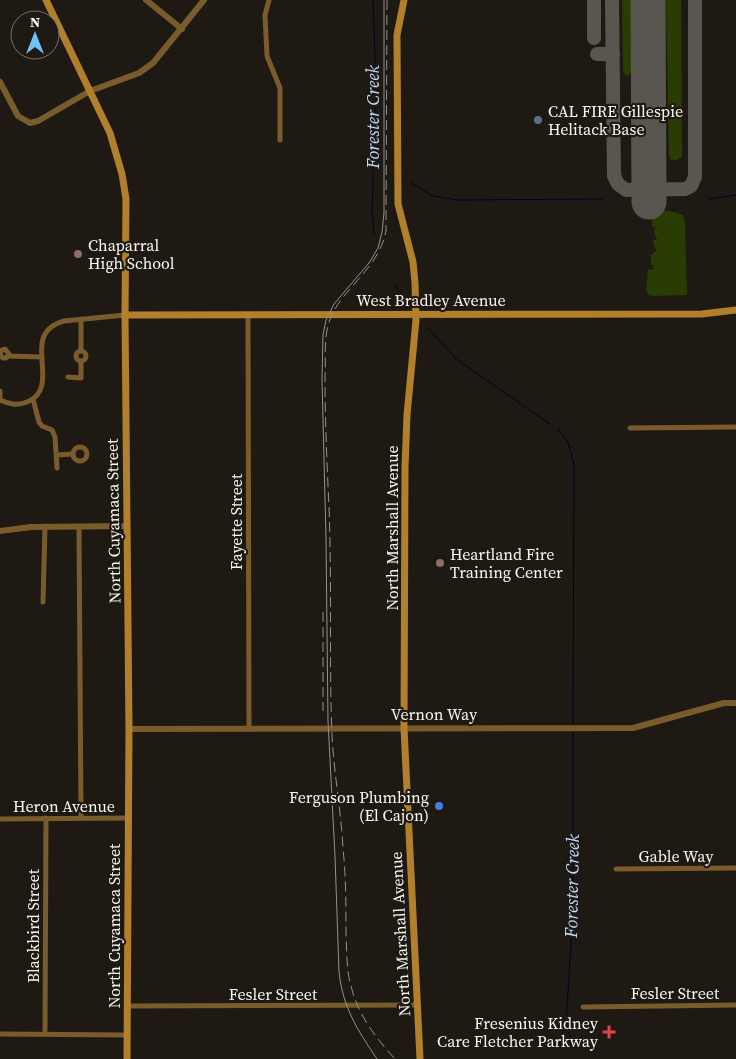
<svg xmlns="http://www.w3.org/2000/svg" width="736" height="1059" font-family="'Source Serif 4',serif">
  <rect width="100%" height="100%" fill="#1e1a13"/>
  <g fill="#283c03">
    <polygon points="622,0 632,0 632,70 629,76 625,75 623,70"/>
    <polygon points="666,0 681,0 682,151 682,157 677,160 671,160 669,157"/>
    <polygon points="653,211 670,211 683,215 685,223 687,295 653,296 649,295 646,291 648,270 654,269 653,265 651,265 651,255 657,250 655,248 653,240 657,240 654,232 655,227 652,226"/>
  </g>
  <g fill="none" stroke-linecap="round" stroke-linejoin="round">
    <g stroke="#000127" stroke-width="1">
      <polyline points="373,0 376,82 372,213 374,234"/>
      <polyline points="375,131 380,135"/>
      <polyline points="411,183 433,196 458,200 602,199"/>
      <polyline points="709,199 736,195"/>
      <polyline points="394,284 404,297"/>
      <polyline points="428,328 456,359 550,424"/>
      <polyline points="558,429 568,442 574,465 573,724"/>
      <polyline points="572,1039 568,1032 566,1023 573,913 573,732"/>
    </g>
    <g stroke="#59564f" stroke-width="14">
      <polyline points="594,0 594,38"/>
      <polyline points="612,0 614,176 618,184 626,190 685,189 691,186 695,177 695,0"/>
      <polyline points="597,54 613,54"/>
    </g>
    <polyline stroke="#59564f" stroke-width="35" points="648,0 649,202"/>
    <g stroke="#7a5b2c" stroke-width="5">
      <polyline points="269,0 265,15 267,56 280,88 280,140"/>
      <polyline points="248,315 249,729"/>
      <polyline points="81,319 81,351"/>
      <circle cx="81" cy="356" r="5"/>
      <polyline points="0,353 2,350 5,349 9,354 6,358 3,358 0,355"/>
      <polyline points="8,356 42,357"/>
      <polyline points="68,377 81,378 81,361"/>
      <polyline points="0,391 0,398"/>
      <polyline points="33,399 39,422 42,426 52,430 55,437 57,468"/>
      <path d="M0,400C9,404 17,406 27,402C56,391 34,354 45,334C49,327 57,323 64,321L125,315"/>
      <polyline points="630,428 736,427"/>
      <circle cx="80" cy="454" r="7"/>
      <polyline points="57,455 73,454"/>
      <polyline points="79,526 81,818"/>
      <polyline points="43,602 45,526"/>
      <polyline points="0,819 128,818"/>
      <polyline points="616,869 736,868"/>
      <polyline points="128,1006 417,1005"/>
      <polyline points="583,1007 736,1005"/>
      <polyline points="45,1033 46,818"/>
      <polyline points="0,1034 127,1035"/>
    </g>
    <g stroke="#7a5b2c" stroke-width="6">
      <polyline points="146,0 182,29"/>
      <polyline points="0,82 18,116 30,123 38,121 90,91 139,73 153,63 204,0"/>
      <polyline points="0,531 31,527 127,526"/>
      <polyline points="129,729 633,728 724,703 736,703"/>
    </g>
    <g stroke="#b27f2d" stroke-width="7">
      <polyline points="46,0 110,133 122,174 126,199 125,315 129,729 127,1059"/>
      <polyline points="404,0 397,35 398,204 413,262 415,283 416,320 407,415 405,467 404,728 420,1059"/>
      <polyline points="125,315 702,314 736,310"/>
    </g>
    <path stroke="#94918b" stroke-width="1" d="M377,1059C357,1029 343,1008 339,972L335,856L328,721L326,538L322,379L323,335L326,320L334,304L369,263L378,248L382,232L384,213V0"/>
    <g stroke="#94918b" stroke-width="1" stroke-dasharray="10 5" stroke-linecap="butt">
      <path d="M387,0L386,231C377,275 334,291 327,330C324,345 326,362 325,377C325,420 327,464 329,507C332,583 329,660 332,736C334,774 341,810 343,848C346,877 346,906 346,934C347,952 346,969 351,986C358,1015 375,1037 395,1059"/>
      <polyline points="323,612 323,711"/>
    </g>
  </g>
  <circle fill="#5c6f8a" stroke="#1e1a13" stroke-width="2" cx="538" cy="120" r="5"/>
  <g fill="#8d6e63" stroke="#1e1a13" stroke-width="2">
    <circle cx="78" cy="254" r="5"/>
    <circle cx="440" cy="563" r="5"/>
  </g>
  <circle fill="#3f7fe0" stroke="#1e1a13" stroke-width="2" cx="439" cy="806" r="5"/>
  <path fill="#e0444e" stroke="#1e1a13" stroke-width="2" d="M606.5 1024.5h5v5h5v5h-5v5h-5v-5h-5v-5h5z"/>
  <g text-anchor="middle" stroke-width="4.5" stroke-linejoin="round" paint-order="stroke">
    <g font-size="16" fill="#f7f5ef" stroke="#1e1a13" text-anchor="start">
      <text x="548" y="117">CAL FIRE Gillespie<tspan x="548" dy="18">Helitack Base</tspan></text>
      <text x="88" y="251">Chaparral<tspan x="88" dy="18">High School</tspan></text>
      <text x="450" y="560">Heartland Fire<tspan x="450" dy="18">Training Center</tspan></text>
      <text x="429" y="803" text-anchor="end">Ferguson Plumbing<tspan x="429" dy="18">(El Cajon)</tspan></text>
      <text x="598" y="1029" text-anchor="end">Fresenius Kidney<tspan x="598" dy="18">Care Fletcher Parkway</tspan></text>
    </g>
    <g font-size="16" fill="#f7f5ef" stroke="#1e1a13">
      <text x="431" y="306">West Bradley Avenue</text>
      <text transform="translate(113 521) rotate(-91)" y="6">North Cuyamaca Street</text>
      <text transform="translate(236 522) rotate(-90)" y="6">Fayette Street</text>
      <text transform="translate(392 528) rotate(-90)" y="6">North Marshall Avenue</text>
      <text x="434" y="720">Vernon Way</text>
      <text x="64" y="812">Heron Avenue</text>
      <text x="676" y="862">Gable Way</text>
      <text transform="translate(33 926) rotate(-90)" y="6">Blackbird Street</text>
      <text transform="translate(114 926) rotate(-90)" y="6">North Cuyamaca Street</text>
      <text transform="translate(400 934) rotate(-93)" y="6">North Marshall Avenue</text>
      <text x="675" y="999">Fesler Street</text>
      <text x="273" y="1000">Fesler Street</text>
    </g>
    <g font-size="18" font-style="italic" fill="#c0d9fc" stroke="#1e1a13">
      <text transform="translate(373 117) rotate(-90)" y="6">Forester Creek</text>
      <text transform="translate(572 886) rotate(-89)" y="6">Forester Creek</text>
    </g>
  </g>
  <g transform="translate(35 35)"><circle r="24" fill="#1e1a13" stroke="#75726b"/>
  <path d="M0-4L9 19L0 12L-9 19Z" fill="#71c1f5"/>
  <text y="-8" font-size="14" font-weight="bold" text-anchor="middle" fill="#f7f5ef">N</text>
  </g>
</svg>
